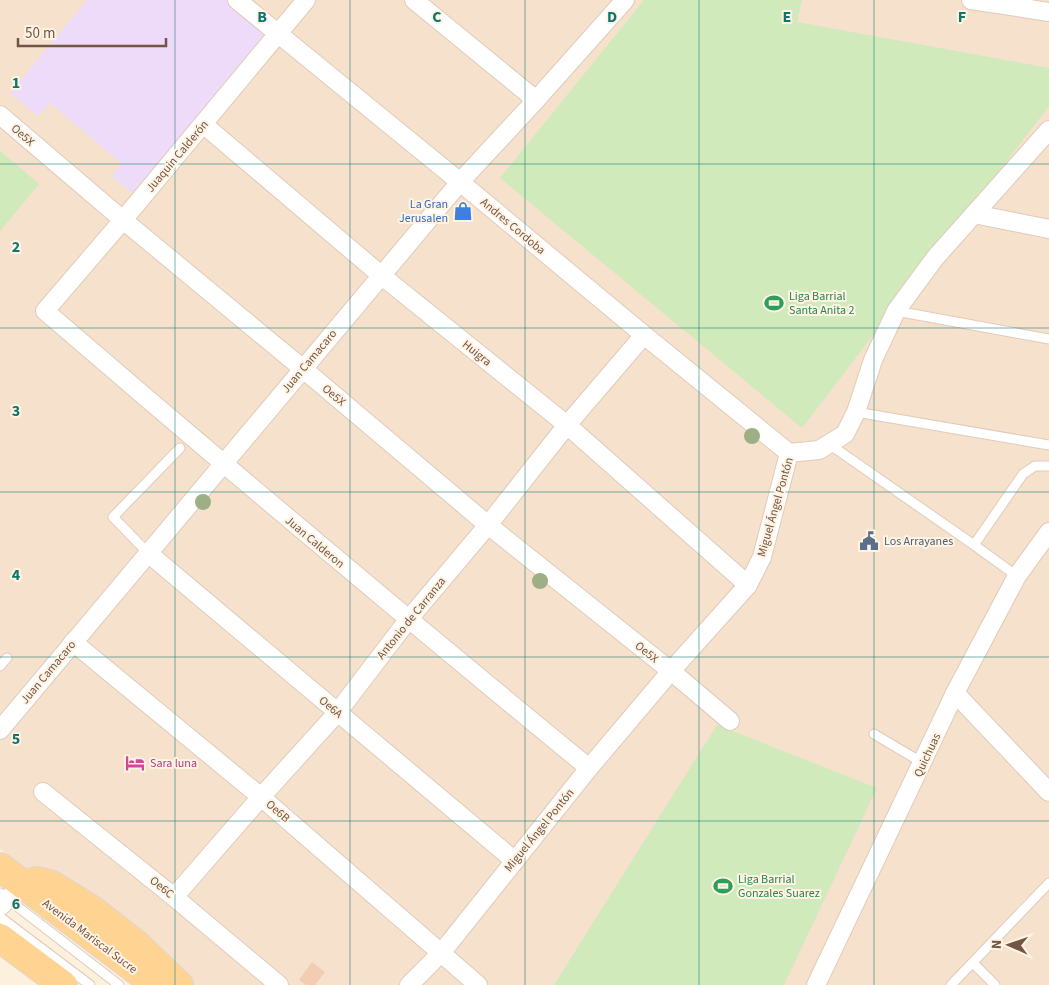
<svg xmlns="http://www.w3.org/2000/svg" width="1049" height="985" font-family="'Source Sans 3',sans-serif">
  <rect width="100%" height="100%" fill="#fdf0dd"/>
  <polygon fill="#f5e1cc" points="0,0 1049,0 1049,985 178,985 0,849"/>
  <polygon fill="#eddbf9" points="87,0 228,0 268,33 135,195 112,176 122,164 50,103 38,116 10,93"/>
  <g fill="#d0eabc">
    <polygon points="644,0 802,0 797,22 1049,68 1049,106 802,428 500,178"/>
    <polygon points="0,151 39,184 0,231"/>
    <polygon points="717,725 877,788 784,985 554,985"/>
  </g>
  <g fill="#f3ccb4">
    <polygon points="465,207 468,209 463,217 458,213 462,208"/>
    <polygon points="312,962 325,972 315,985 306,985 299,980"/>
  </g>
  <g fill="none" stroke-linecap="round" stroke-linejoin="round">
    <g stroke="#e1cbba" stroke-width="11">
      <g id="service">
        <polyline points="896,311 1049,339"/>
        <polyline points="856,412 1049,445"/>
        <polyline points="829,444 974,545 1023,474 1035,466 1049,466"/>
        <polyline points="974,545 1017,576"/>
        <polyline points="148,553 113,517 180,448"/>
        <polyline points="0,666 7,658"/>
        <polyline points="874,734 923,763"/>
        <polyline points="0,893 119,985"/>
        <polyline points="0,917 90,985"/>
        <polyline points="973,963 995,985"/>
        <polyline points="951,985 1049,883"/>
      </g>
    </g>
    <g stroke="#e1cbba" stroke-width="20">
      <g id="minor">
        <polyline points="237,0 460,182 644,335 789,453"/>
        <path d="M306,0L123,220L45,311C225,466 406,618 589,768"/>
        <polyline points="414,0 536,100"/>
        <polyline points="971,0 1049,12"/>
        <polyline points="0,115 123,220 302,368 488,525 671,671 730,721"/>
        <polyline points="203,124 382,276 567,425 748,585"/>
        <polyline points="974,214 1049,229"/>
        <polyline points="789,453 819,450 845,434 856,412 873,360 896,311 935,258 1049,130"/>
        <polyline points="148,553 515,861"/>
        <polyline points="73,642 261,797 478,985"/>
        <polyline points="955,693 1049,792"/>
        <polyline points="0,730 460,182 536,100 625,0"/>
        <polyline points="43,792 174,897 279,985"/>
        <polyline points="174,897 261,797 337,713 408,620 488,525 567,425 644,335"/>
        <polyline points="0,907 22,885"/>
        <polyline points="409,985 442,952 589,768 671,671 748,585 762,557 789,453"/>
        <polyline points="816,985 955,693 1017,576 1049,532"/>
      </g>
    </g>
    <g stroke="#ddd6d2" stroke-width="30">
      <g id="primary">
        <polyline points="0,867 156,985"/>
        <polyline points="24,885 37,881 52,885 94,911 137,945 179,985"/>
        <polyline points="0,938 63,985"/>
      </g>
    </g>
    <use href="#service" stroke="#fff" stroke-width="9"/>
    <use href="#minor" stroke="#fff" stroke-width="18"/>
    <use href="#primary" stroke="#ffd492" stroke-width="28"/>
  </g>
  <g fill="#9eaf85">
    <circle cx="752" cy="436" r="8"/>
    <circle cx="203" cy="502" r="8"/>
    <circle cx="540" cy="581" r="8"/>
  </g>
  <path fill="none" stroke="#0f766e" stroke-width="1" stroke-opacity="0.55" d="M175,0V985M350,0V985M525,0V985M699,0V985M874,0V985M0,164H1049M0,328H1049M0,492H1049M0,657H1049M0,821H1049"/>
  <defs>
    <g id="shop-bare" transform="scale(1.5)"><path d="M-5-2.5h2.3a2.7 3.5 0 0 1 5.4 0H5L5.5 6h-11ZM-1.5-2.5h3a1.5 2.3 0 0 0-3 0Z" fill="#3f7fe0" stroke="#fff4e4" stroke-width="2.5" paint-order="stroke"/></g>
    <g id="stadium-bare" transform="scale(1.5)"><path d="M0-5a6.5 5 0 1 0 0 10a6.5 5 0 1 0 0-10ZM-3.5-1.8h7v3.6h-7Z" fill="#2e9e5b" stroke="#fff4e4" stroke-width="2.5" paint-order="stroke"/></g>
    <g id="civic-bare" transform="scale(1.5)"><path d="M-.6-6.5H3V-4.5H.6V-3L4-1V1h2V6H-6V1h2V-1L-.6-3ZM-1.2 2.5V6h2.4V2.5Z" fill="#5c6f8a" stroke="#fff4e4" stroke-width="2.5" paint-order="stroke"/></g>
    <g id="hotel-bare" transform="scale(1.5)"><path d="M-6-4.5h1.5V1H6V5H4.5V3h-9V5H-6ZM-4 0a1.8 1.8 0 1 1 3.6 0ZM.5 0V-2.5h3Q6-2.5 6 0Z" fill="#d1479c" stroke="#fff4e4" stroke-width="2.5" paint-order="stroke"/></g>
  </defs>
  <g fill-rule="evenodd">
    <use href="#shop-bare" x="463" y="211"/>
    <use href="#stadium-bare" x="774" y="303"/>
    <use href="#civic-bare" x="869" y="541"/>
    <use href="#hotel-bare" x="135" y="763"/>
    <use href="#stadium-bare" x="723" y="886"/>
  </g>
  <g text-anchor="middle" stroke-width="4" stroke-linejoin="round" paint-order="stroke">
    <g font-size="12" fill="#735545" stroke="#fff4e4">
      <text transform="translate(23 135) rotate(41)" y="4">Oe5X</text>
      <text transform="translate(177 156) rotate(-50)" y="4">Juaquin Calderón</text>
      <text transform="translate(513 226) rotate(40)" y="4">Andres Cordoba</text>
      <text transform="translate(477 353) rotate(39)" y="4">Huigra</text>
      <text transform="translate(309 361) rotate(-50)" y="4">Juan Camacaro</text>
      <text transform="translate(334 395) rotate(40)" y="4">Oe5X</text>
      <text transform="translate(775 507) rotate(-74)" y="4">Miguel Ángel Pontón</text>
      <text transform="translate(315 542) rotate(40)" y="4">Juan Calderon</text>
      <text transform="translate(411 618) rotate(-51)" y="4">Antonio de Carranza</text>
      <text transform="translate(647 652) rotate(39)" y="4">Oe5X</text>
      <text transform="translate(48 672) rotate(-50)" y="4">Juan Camacaro</text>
      <text transform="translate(331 707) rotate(40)" y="4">Oe6A</text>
      <text transform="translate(927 755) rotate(-65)" y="4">Quichuas</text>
      <text transform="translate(278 811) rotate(41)" y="4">Oe6B</text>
      <text transform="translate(539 830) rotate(-51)" y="4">Miguel Ángel Pontón</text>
      <text transform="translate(162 887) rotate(39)" y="4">Oe6C</text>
      <text transform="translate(90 936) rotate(37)" y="4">Avenida Mariscal Sucre</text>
    </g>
    <g font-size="12" fill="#366cbe" stroke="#fff4e4" text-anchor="end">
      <text x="448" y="208">La Gran<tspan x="448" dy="14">Jerusalen</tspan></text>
    </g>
    <g font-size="12" fill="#27864d" stroke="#fff4e4" text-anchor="start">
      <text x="789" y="300">Liga Barrial<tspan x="789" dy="14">Santa Anita 2</tspan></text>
      <text x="738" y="883">Liga Barrial<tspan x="738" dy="14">Gonzales Suarez</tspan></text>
    </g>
    <g font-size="12" fill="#4e5e75" stroke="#fff4e4" text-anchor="start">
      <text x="884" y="545">Los Arrayanes</text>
    </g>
    <g font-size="12" fill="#b23c85" stroke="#fff4e4" text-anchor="start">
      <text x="150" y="767">Sara luna</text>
    </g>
  </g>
  <g font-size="16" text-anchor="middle" font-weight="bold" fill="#0f766e" stroke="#fff4e4" stroke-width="4" stroke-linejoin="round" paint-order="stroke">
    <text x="262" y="22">B</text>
    <text x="437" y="22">C</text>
    <text x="612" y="22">D</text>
    <text x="787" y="22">E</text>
    <text x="962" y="22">F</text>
    <text x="16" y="88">1</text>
    <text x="16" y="252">2</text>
    <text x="16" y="416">3</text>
    <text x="16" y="580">4</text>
    <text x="16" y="744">5</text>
    <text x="16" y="909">6</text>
  </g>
  <g transform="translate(1009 945) rotate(272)" stroke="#fff4e4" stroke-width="4" paint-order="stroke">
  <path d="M0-4L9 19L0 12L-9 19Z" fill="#735545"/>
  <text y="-8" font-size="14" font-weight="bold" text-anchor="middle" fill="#735545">N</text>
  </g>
  <path d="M18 38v8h148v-8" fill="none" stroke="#735545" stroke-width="2.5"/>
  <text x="25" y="38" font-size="15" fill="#735545" stroke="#fff4e4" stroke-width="4" paint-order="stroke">50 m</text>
</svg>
